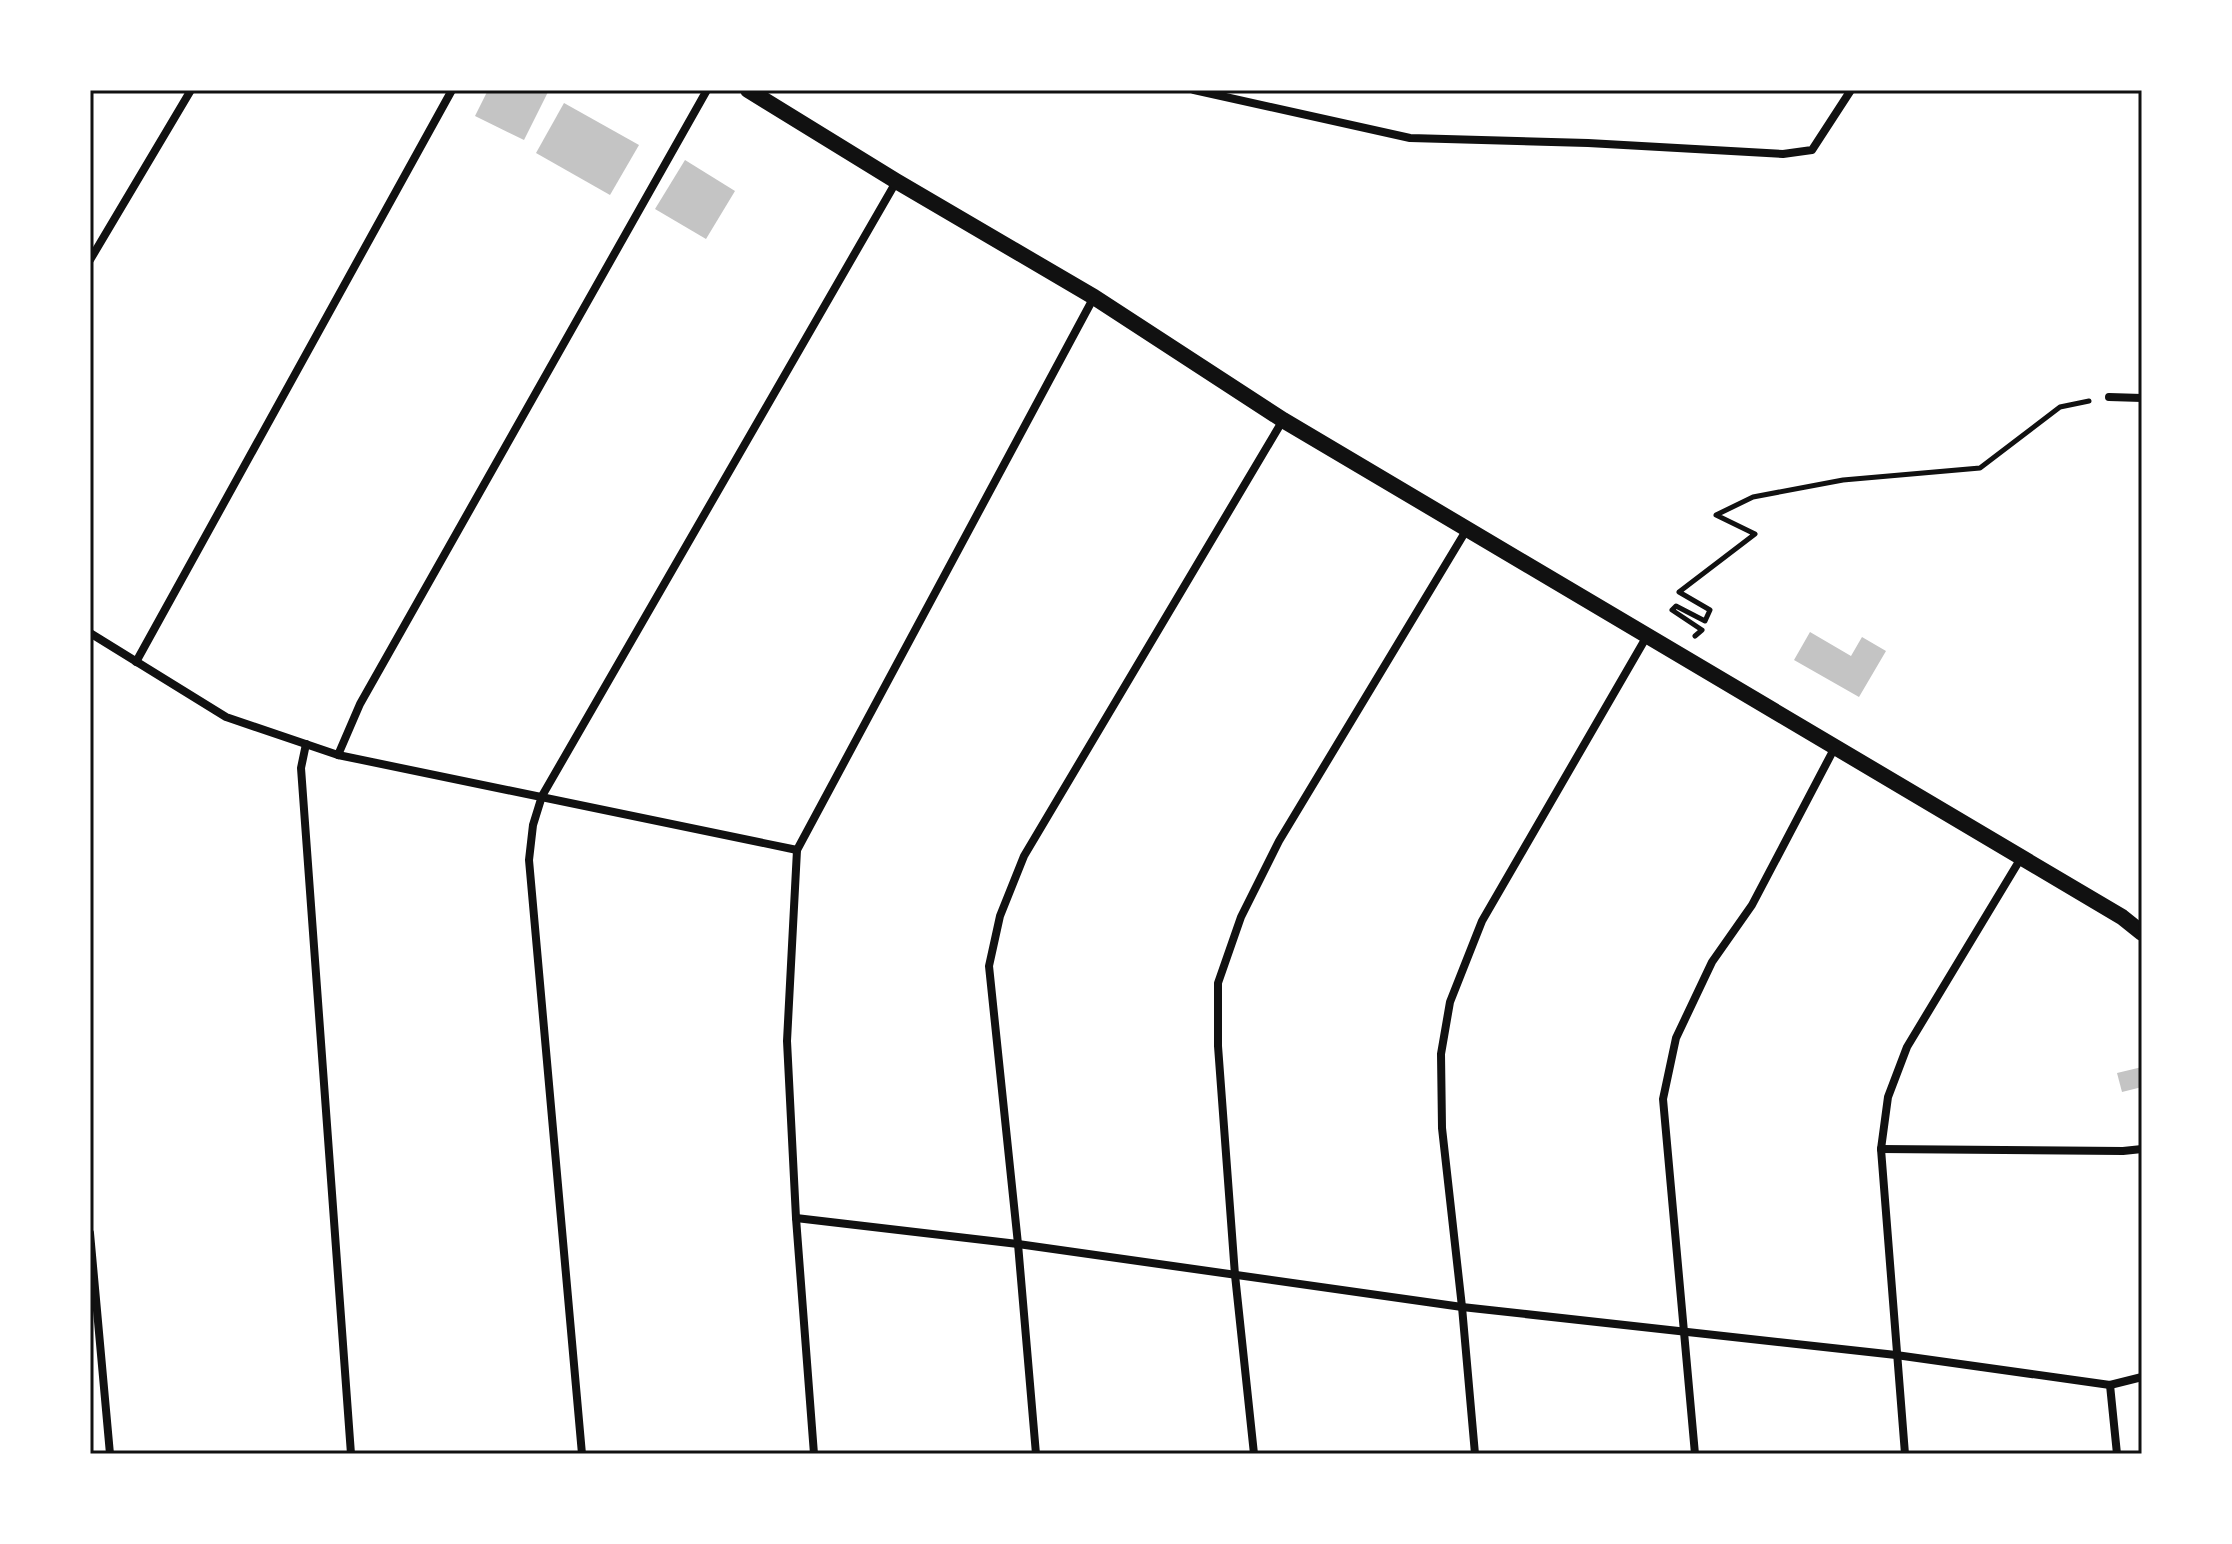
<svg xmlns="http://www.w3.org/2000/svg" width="2232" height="1544" font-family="'Titillium Web',sans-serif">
  <rect width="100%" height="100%" fill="#fff"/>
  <g fill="#c4c4c4">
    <polygon points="488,90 549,90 524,140 475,116"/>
    <polygon points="564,103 639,145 610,195 536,153"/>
    <polygon points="685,160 735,191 706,239 655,209"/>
    <polygon points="1810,632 1851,656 1862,637 1886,651 1859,697 1794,660"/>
    <polygon points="2142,1067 2142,1087 2122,1092 2117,1073"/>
  </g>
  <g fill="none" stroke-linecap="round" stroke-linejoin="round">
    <polyline stroke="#111" stroke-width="5" points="1695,636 1702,630 1672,610 1676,606 1705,621 1710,610 1679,592 1755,534 1716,515 1753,497 1843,480 1980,468 2060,407 2089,401"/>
    <g stroke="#111" stroke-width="8">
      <polyline points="1194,90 1410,138 1588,143 1783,154 1812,150 1851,90"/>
      <polyline points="90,260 191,90"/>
      <polyline points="2109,397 2142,398"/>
      <polyline points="90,633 226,717 338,755 797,850"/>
      <polyline points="136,662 452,90"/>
      <polyline points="306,744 301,768 351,1454"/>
      <polyline points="338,755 360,704 707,90"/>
      <polyline points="1881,1149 2123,1151 2142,1149"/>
      <polyline points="796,1218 1018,1244 1462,1307 1896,1355 2110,1385 2142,1377"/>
      <polyline points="90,1233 110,1454"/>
      <polyline points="2110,1385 2117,1454"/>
      <polyline points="582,1454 529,860 533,825 542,796 896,182"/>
      <polyline points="814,1454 796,1218 787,1041 797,850 1094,297"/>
      <polyline points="1036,1454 1018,1244 989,966 1000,916 1024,856 1283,420"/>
      <polyline points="1254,1454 1235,1275 1218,1046 1218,983 1241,917 1279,841 1467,529"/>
      <polyline points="1475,1454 1462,1307 1442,1128 1441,1054 1450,1002 1482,921 1647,636"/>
      <polyline points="1695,1454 1663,1099 1676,1038 1712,962 1752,905 1834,749"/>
      <polyline points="1905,1454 1881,1149 1888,1097 1907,1047 2021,858"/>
    </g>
    <polyline stroke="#111" stroke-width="16" points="748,90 896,181 1094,297 1283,420 2122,917 2142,933"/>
  </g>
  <rect width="2232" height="1544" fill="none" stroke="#ffffff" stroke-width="184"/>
  <rect x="92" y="92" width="2048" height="1360" fill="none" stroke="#111" stroke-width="3"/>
</svg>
